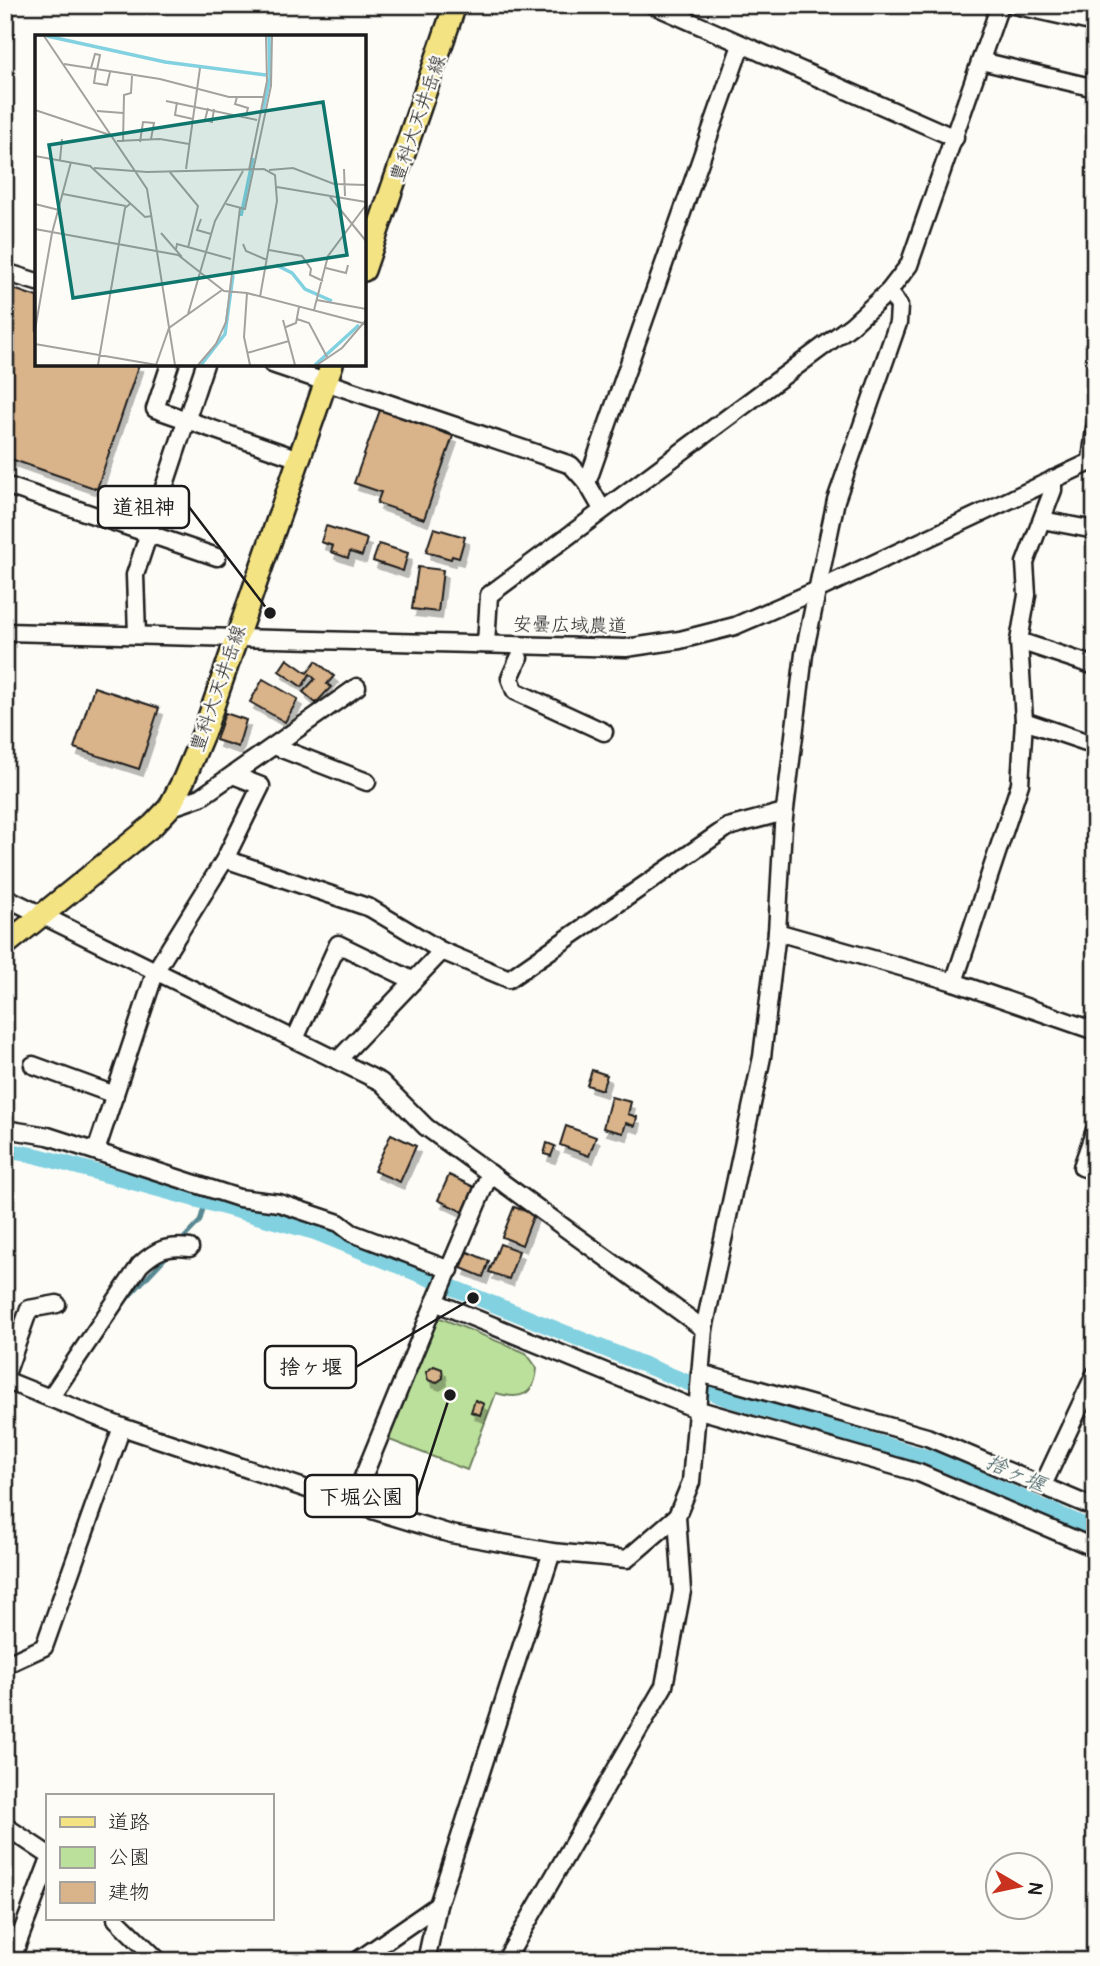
<svg xmlns="http://www.w3.org/2000/svg" width="1100" height="1966" font-family="Pangolin,'Klee One',sans-serif">
  <defs>
    <filter id="shadow"><feDropShadow dx="4" dy="7" stdDeviation="0" flood-color="#0004"/></filter>
  </defs>
  <rect width="100%" height="100%" fill="#fdfcf7"/>
  <filter id="ink" filterUnits="userSpaceOnUse"><feTurbulence type="fractalNoise" baseFrequency=".0143" numOctaves="2"/><feDisplacementMap in="SourceGraphic" scale="14" xChannelSelector="R" yChannelSelector="G"/><feConvolveMatrix kernelMatrix="1 2 1 2 8 2 1 2 1" color-interpolation-filters="sRGB"/></filter>
  <g filter="url(#ink)">
    <path fill="#bbe09b" stroke="#6c7e5c" stroke-width="2" d="M438,1317L526,1353L537,1368C535,1396 520,1400 496,1393L467,1470L387,1439Z"/>
    <g fill="none" stroke-linecap="round" stroke-linejoin="round">
      <g stroke="#598992" stroke-width="4.5">
        <polyline points="180,1242 200,1221 205,1202"/>
        <polyline points="123,1303 170,1253"/>
        <polyline points="5,1458 6,1457"/>
      </g>
      <polyline stroke="#82d1e0" stroke-width="16" points="5,1150 38,1156 315,1232 726,1398 936,1460 1095,1530"/>
    </g>
    <g fill="#d9b38a" stroke="#1c1c1c" stroke-width="2" filter="url(#shadow)">
      <polygon points="5,286 37,297 37,364 139,364 97,489 5,457"/>
      <polygon points="380,410 453,436 424,519 377,503 381,492 354,483"/>
      <polygon points="326,526 367,539 362,556 350,552 348,558 331,552 333,546 321,542"/>
      <polygon points="434,528 465,537 459,558 452,556 451,559 426,552"/>
      <polygon points="379,544 408,553 403,571 373,561"/>
      <polygon points="418,567 443,570 438,612 412,609"/>
      <polygon points="287,659 307,673 316,661 334,676 327,684 331,687 316,703 303,692 315,679 310,674 302,687 279,671"/>
      <polygon points="263,679 298,699 285,722 250,702"/>
      <polygon points="94,687 159,708 139,769 74,748"/>
      <polygon points="225,713 246,720 238,747 216,740"/>
      <polygon points="592,1070 607,1075 602,1090 587,1085"/>
      <polygon points="611,1097 631,1102 628,1114 637,1117 635,1126 626,1123 623,1133 603,1128"/>
      <polygon points="566,1126 596,1137 589,1156 560,1145"/>
      <polygon points="391,1134 416,1146 400,1182 374,1171"/>
      <polygon points="547,1143 555,1146 551,1156 544,1154"/>
      <polygon points="449,1175 474,1187 463,1212 438,1200"/>
      <polygon points="514,1207 534,1214 522,1245 502,1237"/>
      <polygon points="500,1244 519,1251 509,1279 489,1272"/>
      <polygon points="468,1252 489,1261 483,1277 461,1268"/>
      <polygon points="434,1366 442,1369 443,1378 436,1383 428,1380 426,1372"/>
      <polygon points="475,1400 484,1404 480,1415 471,1412"/>
    </g>
    <g fill="none" stroke-linecap="round" stroke-linejoin="round">
      <g stroke="#1c1c1c" stroke-width="21">
        <g id="minor">
          <polyline points="653,5 955,138"/>
          <polyline points="1014,5 1095,23"/>
          <polyline points="981,61 1095,88"/>
          <polyline points="5,272 37,282"/>
          <polyline points="170,364 155,409 299,459"/>
          <polyline points="272,364 571,465 587,483 602,509"/>
          <polyline points="1091,461 1095,428"/>
          <polyline points="587,483 741,45"/>
          <polyline points="5,485 217,557"/>
          <polyline points="1042,520 1095,530"/>
          <polyline points="5,632 626,648 680,640 735,626 815,591 1095,460"/>
          <polyline points="137,635 135,575 205,364"/>
          <polyline points="1019,641 1095,666"/>
          <polyline points="486,644 489,595 852,325 889,291 909,265 1000,5"/>
          <polyline points="519,658 510,678 515,691 604,732"/>
          <polyline points="1024,721 1095,745"/>
          <polyline points="274,746 367,782"/>
          <polyline points="169,808 201,797 357,687"/>
          <polyline points="225,859 370,908 442,951 509,979 728,827 784,812"/>
          <polyline points="5,897 381,1082 426,1127 704,1329"/>
          <polyline points="777,932 954,982 1095,1031"/>
          <polyline points="954,982 1020,784 1024,721 1019,641 1027,595 1025,563 1053,490 1053,479"/>
          <polyline points="295,1039 338,944 412,980"/>
          <polyline points="338,1060 442,951"/>
          <polyline points="33,1065 115,1095"/>
          <polyline points="5,1129 48,1136 239,1198 279,1203 339,1223 352,1233 450,1270"/>
          <polyline points="1095,1130 1082,1167 1095,1171"/>
          <polyline points="96,1151 156,970 225,859 261,786 233,775"/>
          <polyline points="490,1173 435,1302 696,1409 919,1473 1095,1548"/>
          <polyline points="700,1373 927,1437 1095,1508"/>
          <polyline points="5,1377 29,1309 57,1304"/>
          <polyline points="5,1380 122,1427 352,1504 451,1534 552,1552 627,1559 677,1516 691,1482 704,1329 762,1057 777,932 783,826 804,654 836,500 898,323 899,306 889,291"/>
          <path d="M50,1398L140,1265C157,1249 168,1245 190,1248"/>
          <polyline points="1043,1485 1095,1374"/>
          <polyline points="352,1504 435,1302"/>
          <polyline points="5,1665 44,1647 122,1427"/>
          <polyline points="5,1826 47,1854"/>
          <polyline points="116,1919 159,1961"/>
          <polyline points="12,1958 47,1866"/>
          <polyline points="357,1961 438,1905"/>
          <polyline points="426,1961 438,1905 552,1552"/>
          <polyline points="505,1961 664,1686 682,1591 677,1516"/>
        </g>
      </g>
      <g stroke="#1c1c1c" stroke-width="26">
        <g id="major">
          <polyline points="364,270 455,5"/>
          <polyline points="5,945 153,825 169,808 184,779 205,729 332,364"/>
        </g>
      </g>
      <use href="#minor" stroke="#fdfcf7" stroke-width="16"/>
      <use href="#major" stroke="#f4e382" stroke-width="21"/>
    </g>
  </g>
  <g text-anchor="middle" stroke-width="5" stroke-linejoin="round" paint-order="stroke">
    <g font-size="19" fill="#1c1c1c" stroke="#fdfcf7">
      <text transform="translate(417 118) rotate(-71)" y="7">豊科大天井岳線</text>
      <text transform="translate(570 624) rotate(1)" y="7">安曇広域農道</text>
      <text transform="translate(217 688) rotate(-71)" y="7">豊科大天井岳線</text>
    </g>
    <g font-size="21" font-style="italic" fill="#405b61" stroke="#fdfcf7">
      <text transform="translate(1016 1473) rotate(24)" y="7">捨ヶ堰</text>
    </g>
  </g>
  <g transform="translate(35 35)">
    <rect width="331" height="331" fill="#fdfcf7"/>
    <path fill="none" stroke="#82d1e0" stroke-width="3.5" d="M12,1L130,27L231,40M228,75L235,43L234,1M206,181L218,123M241,230L257,238L270,254L297,266M166,330L190,299L198,240M280,330L324,290"/>
    <path fill="none" stroke="#a3a29f" stroke-width="2" d="M9,1L112,154L140,330M29,29L125,44L194,62H228M56,33L60,19L65,20L62,35M61,34L59,48L72,50L75,37M202,62L200,69L213,73L211,81M131,66L222,85M142,67L140,80L158,84M173,73L170,85L177,87L179,74M0,75L78,101M62,76L88,78M82,106L125,104L154,109M88,107L89,60L96,58L97,41M105,107L108,87L119,88L116,104M0,121L55,131L110,182L117,181M25,125L27,104M59,133L112,137L229,134L240,140L242,166L225,262M151,134L165,33M309,134L310,161M214,135L232,46L231,1M234,135L258,133L299,149L331,150M134,136L163,171L153,213M242,152L331,167M28,159L91,171M295,162L331,206M0,169L24,175M191,169L210,174L236,51L237,1M166,184L162,195L176,199M0,194L143,220L189,256L212,258L331,289M126,198L147,222M208,209L211,216L232,225M141,214L142,209L196,224M234,215L267,221L276,234L275,240L288,246M291,233L311,238L313,230M212,258L209,302L215,330M282,265L331,274M279,275L293,221L331,170M153,279L180,186L208,136M262,284L274,288L292,322M248,285L260,330M251,292L261,288L264,272M0,295L17,198L36,127M0,309L122,330M212,318L254,306M63,330L90,173L96,168M121,330L134,293L187,255M163,330L181,309L191,287L205,173M282,330L307,313L331,285"/>
    <path fill="#0f766e" fill-opacity="0.15" stroke="#0f766e" stroke-width="3.5" d="M288,67L312,220L38,263L14,110Z"/>
    <rect width="331" height="331" fill="none" stroke="#1c1c1c" stroke-width="3.5"/>
  </g>
  <path fill="none" stroke="#1c1c1c" stroke-width="2.5" d="M270 613L189 507M473 1298L356 1367M450 1395L417 1496"/>
  <g fill="#1c1c1c" stroke="#fdfcf7" stroke-width="2.5">
    <circle cx="270" cy="613" r="7"/>
    <circle cx="473" cy="1298" r="7"/>
    <circle cx="450" cy="1395" r="7"/>
  </g>
  <g fill="#fdfcf7" stroke="#1c1c1c" stroke-width="2.5">
    <rect x="98" y="486" width="91" height="42" rx="7"/>
    <rect x="265" y="1346" width="91" height="42" rx="7"/>
    <rect x="305" y="1475" width="112" height="42" rx="7"/>
  </g>
  <g font-size="21" text-anchor="middle" font-weight="bold" fill="#1c1c1c">
    <text x="144" y="514">道祖神</text>
    <text x="311" y="1374">捨ヶ堰</text>
    <text x="361" y="1504">下堀公園</text>
  </g>
  <rect width="1100" height="1966" fill="none" stroke="#fdfcf7" stroke-width="28"/>
  <rect x="14" y="14" width="1072" height="1938" fill="none" stroke="#1c1c1c" stroke-width="2.5" filter="url(#ink)"/>
  <rect x="46" y="1794" width="228" height="126" fill="#fdfcf7" stroke="#a3a29f" stroke-width="2"/>
  <rect x="60" y="1817" width="35" height="10" fill="#f4e382" stroke="#a3a29f" stroke-width="2"/>
  <text x="108" y="1829" font-size="21" fill="#1c1c1c">道路</text>
  <rect x="60" y="1847" width="35" height="21" fill="#bbe09b" stroke="#a3a29f" stroke-width="2"/>
  <text x="108" y="1864" font-size="21" fill="#1c1c1c">公園</text>
  <rect x="60" y="1882" width="35" height="21" fill="#d9b38a" stroke="#a3a29f" stroke-width="2"/>
  <text x="108" y="1899" font-size="21" fill="#1c1c1c">建物</text>
  <g transform="translate(1019 1886) rotate(99)"><circle r="33" fill="#fdfcf7" stroke="#a3a29f" stroke-width="2"/>
  <path d="M0-5L12 26L0 18L-12 26Z" fill="#c8321e"/>
  <text y="-10" font-size="19" font-weight="bold" text-anchor="middle" fill="#1c1c1c">N</text>
  </g>
</svg>
